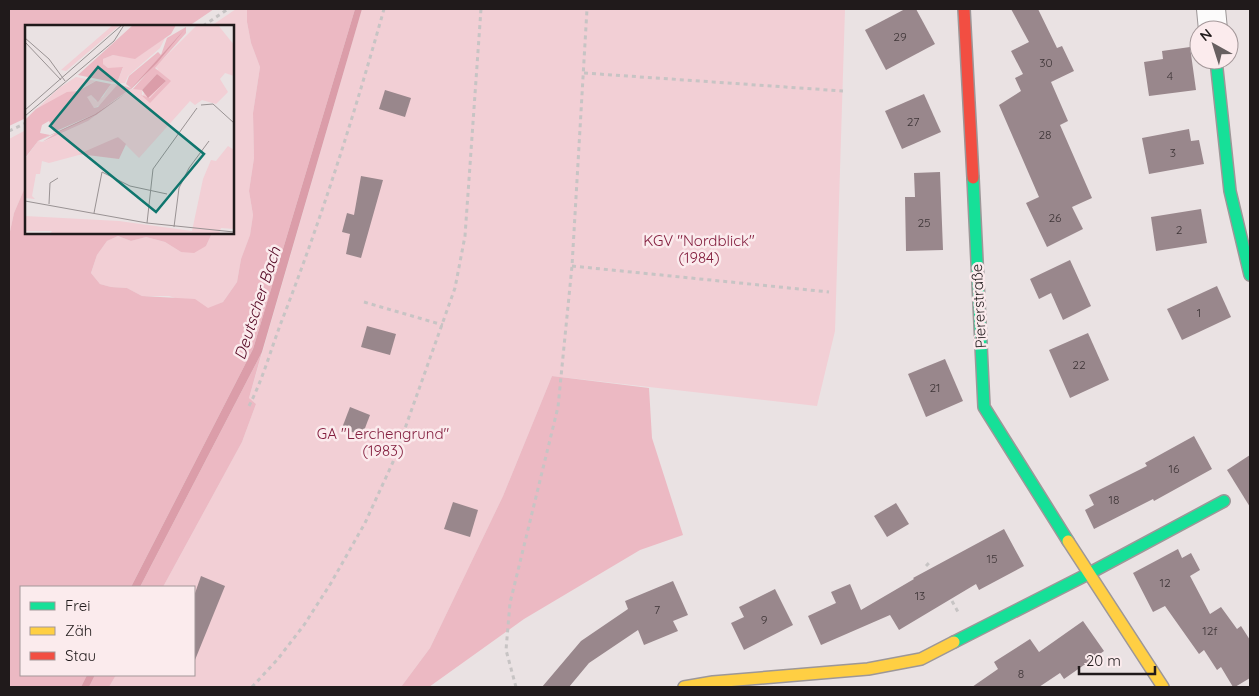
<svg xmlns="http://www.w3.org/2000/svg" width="1259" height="696" font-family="Quicksand,sans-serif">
  <rect width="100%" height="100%" fill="#eae2e3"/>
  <g fill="#f2cfd5">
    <polygon points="236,9 247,9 247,22 251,43 260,67 253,113 254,158 249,191 253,215 250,235 241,259 237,282 223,302 208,309 169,296 142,296 127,288 111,287 100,284 91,273 97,255 107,241 118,236 131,241 146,237 165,242 181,252 206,246 212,233 232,232 232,26 211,26"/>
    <polygon points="362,9 845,9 835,331 817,406 552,376 503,496 430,648 401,687 109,687 116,675 194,675 194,587 163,587 242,442 256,404 249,398"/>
    <polygon points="26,130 26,185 14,213 9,236 9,139"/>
  </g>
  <g fill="#ecb9c3">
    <polygon points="9,9 214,9 189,26 26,26 26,118 9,126"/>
    <polygon points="247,9 355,9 253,349 131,587 21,587 21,675 87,675 81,687 11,687 9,685 9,236 14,213 26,185 26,232 212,233 206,246 194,253 181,252 165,242 146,237 131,241 118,236 107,241 97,255 91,273 100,284 111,287 127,288 142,296 195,299 208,308 223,302 237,282 241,259 250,235 253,215 249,191 254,158 253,113 260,67 251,43 247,22"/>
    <polygon points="262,352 249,398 256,404 242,442 163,587 140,587"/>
    <polygon points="552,376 649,388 652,438 683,535 640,550 524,619 429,687 401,687 430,648 503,496"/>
    <polygon points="95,675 116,675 109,687 89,687"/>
  </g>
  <g fill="#db9da9">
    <polygon points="355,9 362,9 262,352 140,587 131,587 253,349"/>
    <polygon points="87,675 95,675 89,687 81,687"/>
  </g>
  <g fill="#99878c">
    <polygon points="905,9 916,9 935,44 886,70 865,30"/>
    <polygon points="1011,9 1038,9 1057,48 1062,46 1074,71 1051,82 1068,121 1060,125 1092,198 1072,207 1083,229 1047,247 1026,203 1039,197 999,105 1021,91 1015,78 1023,74 1011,51 1029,42"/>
    <polygon points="1190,47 1196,90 1149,96 1144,62 1163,59 1162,51"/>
    <polygon points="385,90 411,98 405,117 379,109"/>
    <polygon points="924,94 941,132 902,149 885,111"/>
    <polygon points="1189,129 1191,141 1199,140 1204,164 1149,174 1142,138"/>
    <polygon points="940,172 943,250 906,251 905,197 915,197 914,173"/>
    <polygon points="361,176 383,180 361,258 346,254 350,234 342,232 347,213 354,215"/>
    <polygon points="1201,209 1207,243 1156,251 1151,217"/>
    <polygon points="1070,260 1091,306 1063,320 1051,293 1039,299 1030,279"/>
    <polygon points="1217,286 1231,317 1182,340 1167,309"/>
    <polygon points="367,326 396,334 390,355 361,347"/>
    <polygon points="1088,333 1109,380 1070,398 1049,350"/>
    <polygon points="945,359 963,401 926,417 908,374"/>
    <polygon points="350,407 370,415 362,436 342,428"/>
    <polygon points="1194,436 1212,469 1154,501 1153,499 1094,529 1085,510 1094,505 1089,495 1147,466 1145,463"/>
    <polygon points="1250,455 1250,507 1227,470"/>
    <polygon points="453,502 478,510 470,537 444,529"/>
    <polygon points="896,503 909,524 887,537 874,516"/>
    <polygon points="1004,529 1024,566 979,590 976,584 899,630 890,615 821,645 808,616 836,603 831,592 850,584 861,610 914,579 913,578"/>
    <polygon points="1178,549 1182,558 1191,553 1200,570 1190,576 1210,614 1221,607 1237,629 1241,626 1250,640 1250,678 1235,687 1233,687 1221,667 1217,670 1204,650 1199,654 1165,606 1153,612 1133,573"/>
    <polygon points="201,576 225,586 195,660 194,596"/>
    <polygon points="673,581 688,615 673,621 678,631 644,645 638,630 589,663 569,687 542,687 581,641 628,609 625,601"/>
    <polygon points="775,589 793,625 744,650 731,623 744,617 739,607"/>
    <polygon points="1083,621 1104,651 1064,679 1060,673 1039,687 972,687 998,669 994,662 1030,639 1039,652"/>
  </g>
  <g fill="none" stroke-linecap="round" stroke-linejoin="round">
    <g stroke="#9d9798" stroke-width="30">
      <polyline id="street" points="1211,9 1213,30"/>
    </g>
    <g stroke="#9d9798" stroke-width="14">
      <g id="fast">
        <polyline points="1216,60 1230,191 1250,275"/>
        <polyline points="973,178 984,407 1068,541"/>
        <polyline points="954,642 1088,574 1224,501"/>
      </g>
    </g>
    <g stroke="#9d9798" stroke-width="14">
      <g id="slow">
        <polyline points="1068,541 1163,687"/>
        <polyline points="684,687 713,682 868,669 921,659 954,642"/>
      </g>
    </g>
    <g stroke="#9d9798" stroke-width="14">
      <polyline id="jam" points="964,9 973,178"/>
    </g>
    <g stroke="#c7c4c4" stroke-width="3" stroke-dasharray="4 4" stroke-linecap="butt">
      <polyline points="203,26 228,9"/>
      <polyline points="584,73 843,91"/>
      <polyline points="9,131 26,123"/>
      <polyline points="572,266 829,292"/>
      <polyline points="364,302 443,325"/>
      <path d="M249,406C264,377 272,345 284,315C323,214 355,112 384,9"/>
      <polyline points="926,566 929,563"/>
      <polyline points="952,601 958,612"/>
      <polyline points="252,687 277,660 304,625 331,583 365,523 393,462 455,288 465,236 481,9"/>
      <polyline points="516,687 506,650 510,603 558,407 572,266 587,9"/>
    </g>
    <use href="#street" stroke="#fcfbfb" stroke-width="28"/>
    <use href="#fast" stroke="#16e098" stroke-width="11"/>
    <use href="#slow" stroke="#ffcf43" stroke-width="11"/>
    <use href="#jam" stroke="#f24e42" stroke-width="11"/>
  </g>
  <g text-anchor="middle" stroke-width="5" stroke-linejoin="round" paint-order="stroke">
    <g font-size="12" fill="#3e3537">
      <text x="900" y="41">29</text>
      <text x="1046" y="67">30</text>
      <text x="1170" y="80">4</text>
      <text x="913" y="126">27</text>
      <text x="1045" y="139">28</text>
      <text x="1173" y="157">3</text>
      <text x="1055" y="222">26</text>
      <text x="924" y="227">25</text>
      <text x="1179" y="234">2</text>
      <text x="1199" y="317">1</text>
      <text x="1079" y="369">22</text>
      <text x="935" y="392">21</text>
      <text x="1174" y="473">16</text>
      <text x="1114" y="504">18</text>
      <text x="992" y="563">15</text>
      <text x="1165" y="587">12</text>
      <text x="920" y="600">13</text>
      <text x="657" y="614">7</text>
      <text x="764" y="624">9</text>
      <text x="1210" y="635">12f</text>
      <text x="1021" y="678">8</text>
    </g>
    <g font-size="15" fill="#831e3e" stroke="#fbebed">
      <text x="699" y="246">KGV "Nordblick"<tspan x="699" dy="17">(1984)</tspan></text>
      <text x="383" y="439">GA "Lerchengrund"<tspan x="383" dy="17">(1983)</tspan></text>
    </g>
    <g font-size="15" fill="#201a1b" stroke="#fbebed">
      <text transform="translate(979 306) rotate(-93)" y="5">Piererstraße</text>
    </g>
    <g font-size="16" font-style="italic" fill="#530521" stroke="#fbebed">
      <text transform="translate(257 303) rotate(-72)" y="6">Deutscher Bach</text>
    </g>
  </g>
  <g transform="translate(25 25)">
    <rect width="209" height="209" fill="#eae2e3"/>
    <path d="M88,0H95L41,46L36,45ZM172,0H193L209,20V51L200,48L195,54L203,67L191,79L177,75L170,80L165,76L114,133L93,112L65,127L24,138L17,136L15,149H11L7,171L10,174L0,173V134L13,116L18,117L63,96L107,64L113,62L117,65V72L133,44L130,42ZM140,13L135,23L103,51L100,58H92L98,43H83L78,39V34L88,30L111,33ZM51,52L71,56L15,82L0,95L34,63ZM86,59H93L79,78L69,83L61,72L66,70L71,76L78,72ZM203,121L209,125V204L196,203L194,209H25L27,206H0V191L94,196L167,206L178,154L186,135L191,136Z" fill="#f2cfd5"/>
    <path d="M108,0H151L146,9L110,34L88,30L78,34V39L83,43L98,42L92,58L53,50ZM161,2V8L130,43L146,56L125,78L116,70L125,73L141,56L132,49L117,65L108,64L137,31L107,63L70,89L29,107L24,96L17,100L15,108L25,110L13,116L0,133V95L11,84L42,67L53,66L71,56L86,59L73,77L66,70L62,72L69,83L73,82L93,59L106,63L101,59L104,51L133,27L136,30L142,13ZM71,90L63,96L17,117L36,105ZM93,112L101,119L94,134L54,129Z" fill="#ecb9c3"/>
    <path d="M160,4L132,38L104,66L71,90L13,116L0,134L13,116L70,89L104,66ZM132,49L141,56L123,73L117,65Z" fill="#db9da9"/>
    <path fill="none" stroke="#999293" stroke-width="1" d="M0,13L24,34L40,56M0,17L36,55M176,80L188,79L209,98M0,85L97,0M0,91L89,16L99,0M0,176L122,198L209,207M24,179L25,158L33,153M69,188L77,147L105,161L142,169M122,198L128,144L172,83M149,202L154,163L164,143L184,116"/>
    <path fill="#0f766e" fill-opacity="0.15" stroke="#0f766e" stroke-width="2.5" d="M73,42L179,129L131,187L25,101Z"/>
    <rect width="209" height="209" fill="none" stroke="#201a1b" stroke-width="2.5"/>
  </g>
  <rect width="1259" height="696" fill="none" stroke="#201a1b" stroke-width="20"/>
  <rect x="20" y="586" width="175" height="90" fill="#fbebed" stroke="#a39799"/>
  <rect x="30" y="602" width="25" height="8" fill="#16e098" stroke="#a39799"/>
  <text x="65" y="611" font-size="15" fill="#201a1b">Frei</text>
  <rect x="30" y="627" width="25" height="8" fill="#ffcf43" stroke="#a39799"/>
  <text x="65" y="636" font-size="15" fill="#201a1b">Zäh</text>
  <rect x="30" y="652" width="25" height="8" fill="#f24e42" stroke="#a39799"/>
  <text x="65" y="661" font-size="15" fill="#201a1b">Stau</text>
  <g transform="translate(1214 45) rotate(321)"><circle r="24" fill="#fbebed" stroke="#a39799"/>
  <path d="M0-4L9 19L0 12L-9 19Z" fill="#676061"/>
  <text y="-8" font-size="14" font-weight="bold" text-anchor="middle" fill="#201a1b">N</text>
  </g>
  <path d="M1079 666v8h76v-8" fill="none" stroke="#201a1b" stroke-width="2.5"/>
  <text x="1086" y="666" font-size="15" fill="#201a1b" stroke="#fbebed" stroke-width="4" paint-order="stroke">20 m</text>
</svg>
